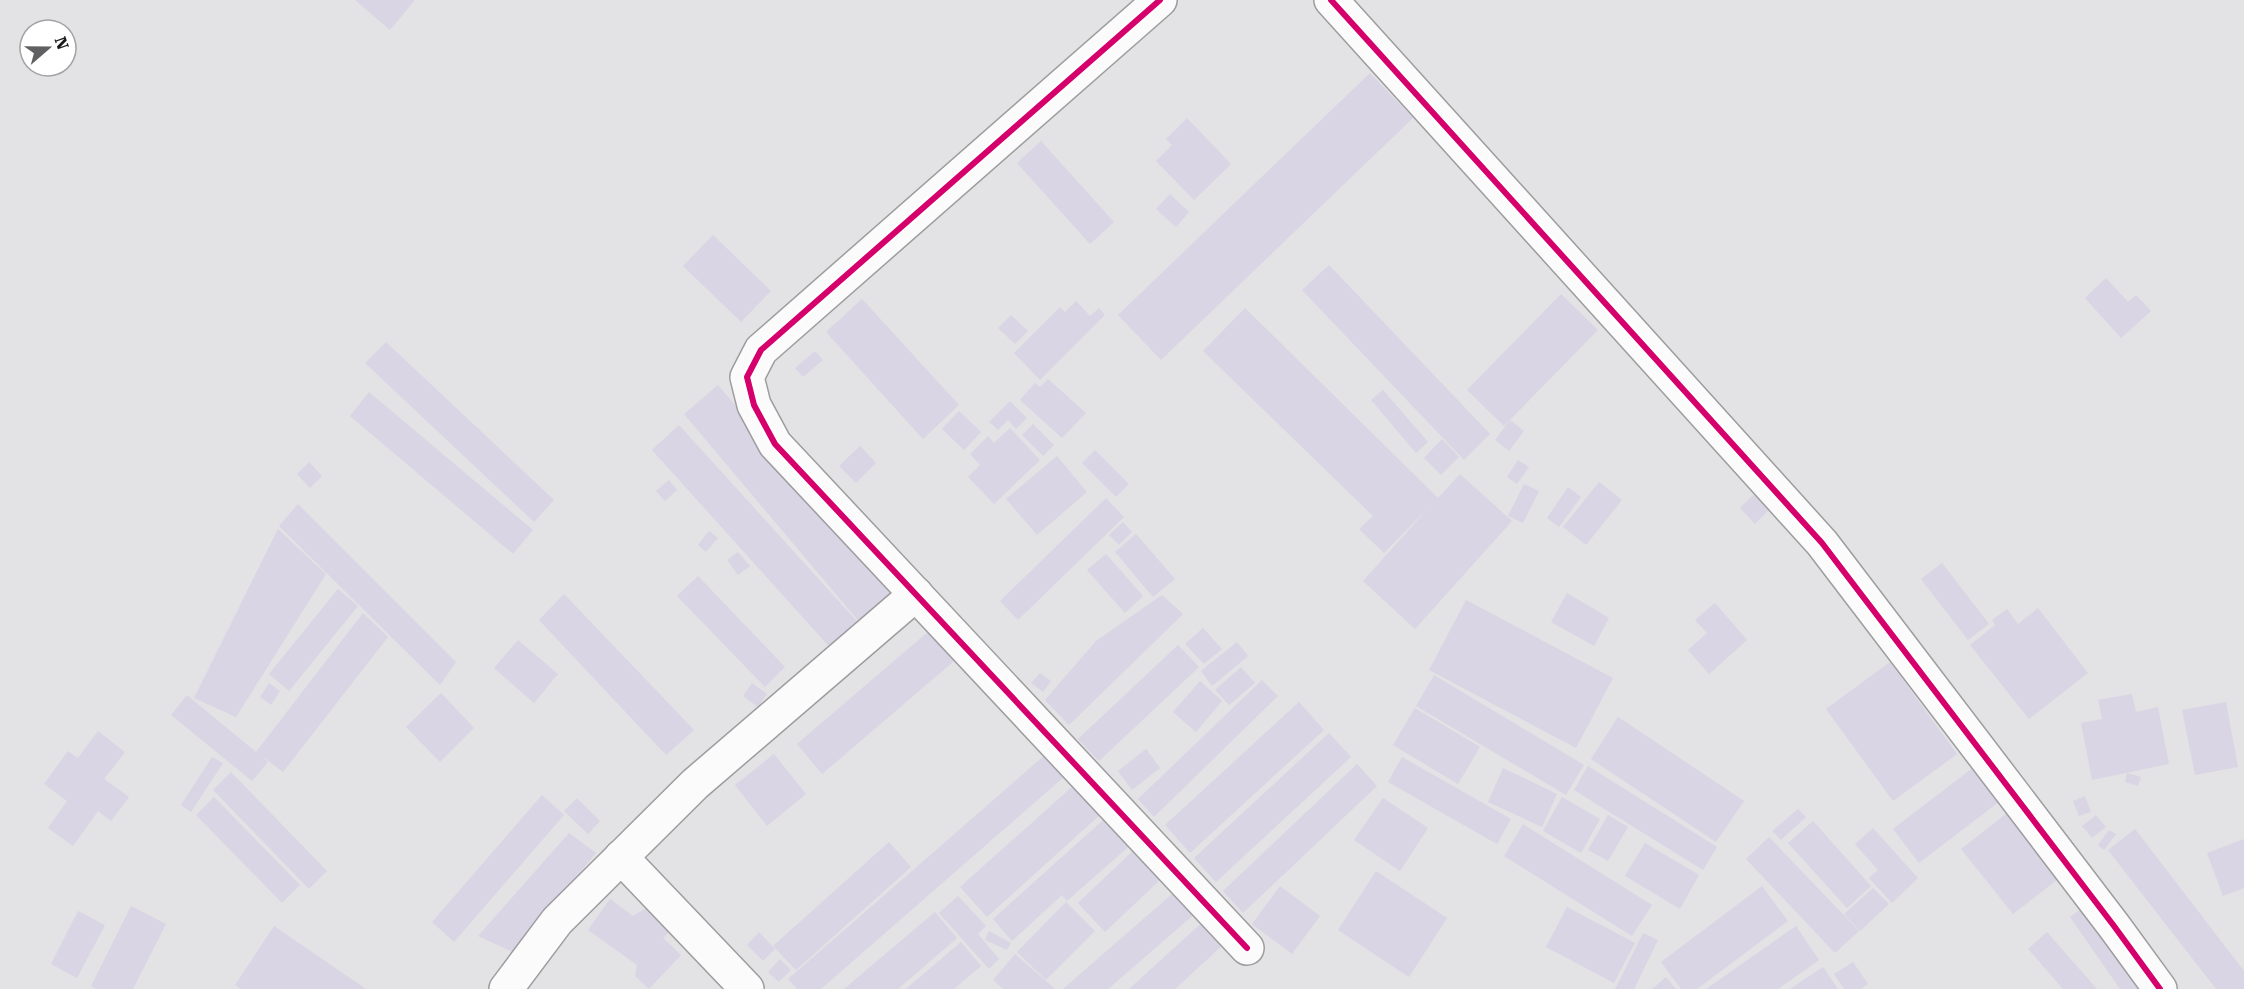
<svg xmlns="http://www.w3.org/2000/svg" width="2244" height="989" font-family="'Roboto Serif',serif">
  <rect width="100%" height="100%" fill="#e3e2e4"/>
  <g fill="#d9d5e4">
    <polygon points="355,0 413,0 414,1 390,30"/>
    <polygon points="1370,73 1413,118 1161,360 1118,315"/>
    <polygon points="1187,118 1231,164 1194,200 1156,161 1172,145 1166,139"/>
    <polygon points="1041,141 1114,222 1090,244 1017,163"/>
    <polygon points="1170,194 1189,212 1176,227 1156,209"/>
    <polygon points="713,235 771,291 741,322 683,266"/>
    <polygon points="1329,265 1490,434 1464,460 1302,290"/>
    <polygon points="2106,278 2128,302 2136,295 2151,311 2121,338 2085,298"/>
    <polygon points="1561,294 1598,330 1504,426 1467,390"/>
    <polygon points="862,299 959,405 923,439 826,332"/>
    <polygon points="1076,301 1090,316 1099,308 1105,315 1040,380 1014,353 1060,307 1065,312"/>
    <polygon points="1245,308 1438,498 1460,474 1512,521 1415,629 1363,581 1431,505 1384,553 1359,529 1373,516 1203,351"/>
    <polygon points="1011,315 1028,331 1015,344 998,328"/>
    <polygon points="386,342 554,500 534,522 365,363"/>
    <polygon points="815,351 823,360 803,377 795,368"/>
    <polygon points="1048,379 1086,413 1062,438 1020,400 1035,383 1040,387"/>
    <polygon points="718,385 895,595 861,624 684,414"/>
    <polygon points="1383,390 1428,442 1416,453 1371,400"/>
    <polygon points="369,392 533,530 513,554 350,416"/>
    <polygon points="1010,401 1027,418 1016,429 1008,420 998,430 989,422"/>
    <polygon points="959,411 981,432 964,450 942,429"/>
    <polygon points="1510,420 1524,431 1509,451 1495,440"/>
    <polygon points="1033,424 1054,445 1043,456 1022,435"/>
    <polygon points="679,425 863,628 835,653 652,450"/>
    <polygon points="1010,428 1040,460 994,504 968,477 980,465 970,454 988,436 994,443"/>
    <polygon points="1442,439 1459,457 1441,475 1424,458"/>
    <polygon points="860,446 876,463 856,483 839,466"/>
    <polygon points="1095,450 1129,484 1116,497 1082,463"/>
    <polygon points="1057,456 1087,492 1037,535 1006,499"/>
    <polygon points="1518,460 1529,467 1517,484 1507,477"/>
    <polygon points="309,462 322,476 310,488 297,474"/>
    <polygon points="669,480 677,490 665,501 656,491"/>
    <polygon points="1599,482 1622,500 1586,545 1563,527"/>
    <polygon points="1524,484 1539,491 1523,523 1508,516"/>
    <polygon points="1568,487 1581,497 1559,527 1547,518"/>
    <polygon points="1758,490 1773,506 1755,524 1740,508"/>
    <polygon points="1106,498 1124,517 1018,620 1000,601"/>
    <polygon points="298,504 456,662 440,685 279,526"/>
    <polygon points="1123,522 1132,532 1119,545 1109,535"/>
    <polygon points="278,529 326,574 236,717 194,698"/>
    <polygon points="709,531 718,538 706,552 698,545"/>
    <polygon points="1136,534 1175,579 1153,597 1115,552"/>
    <polygon points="738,552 750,566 738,575 727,560"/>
    <polygon points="1106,554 1143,596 1125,613 1087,570"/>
    <polygon points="1942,563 1989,624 1968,640 1921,579"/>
    <polygon points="698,576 785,667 765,687 677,596"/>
    <polygon points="338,589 358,606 289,691 269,674"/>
    <polygon points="1567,593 1609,618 1594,646 1551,622"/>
    <polygon points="564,594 694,730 666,755 539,620"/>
    <polygon points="1162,595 1183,614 1069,725 1045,700 1096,641"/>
    <polygon points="1466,600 1613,678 1576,748 1429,670"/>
    <polygon points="1715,603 1747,640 1709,674 1688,650 1707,633 1695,620"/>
    <polygon points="2038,608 2088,673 2029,719 1970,645 1995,625 1992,620 2007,609 2018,624"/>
    <polygon points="363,613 388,637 283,772 262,756 268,762 252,781 171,715 187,695 256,752"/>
    <polygon points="1203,628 1222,649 1204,664 1185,644"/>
    <polygon points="929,631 954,661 822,774 797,744"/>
    <polygon points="518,640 558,674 534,703 494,668"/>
    <polygon points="1237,642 1248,656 1212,686 1201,671"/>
    <polygon points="1178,645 1199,667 1099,761 1078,739"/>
    <polygon points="1890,662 1957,754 1893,801 1826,709"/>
    <polygon points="1241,667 1255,683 1229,705 1215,690"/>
    <polygon points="1040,673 1051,681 1043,692 1031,683"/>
    <polygon points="1434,675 1584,765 1566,795 1416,706"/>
    <polygon points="1262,680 1278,696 1154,817 1138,799"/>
    <polygon points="1200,681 1222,701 1196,732 1173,712"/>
    <polygon points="269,683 280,691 271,705 260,697"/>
    <polygon points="752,683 767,694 758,707 743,696"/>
    <polygon points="441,693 474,728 440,762 406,727"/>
    <polygon points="2132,694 2136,712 2158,707 2169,764 2092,780 2081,723 2102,719 2098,700"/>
    <polygon points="1299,702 1324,730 1190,853 1165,825"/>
    <polygon points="2226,702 2238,767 2195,775 2182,710"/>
    <polygon points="1415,708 1480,747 1458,784 1393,745"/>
    <polygon points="1618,717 1744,801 1716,842 1591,759"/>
    <polygon points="98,731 125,752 104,779 129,797 111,821 98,811 73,846 48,828 67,801 44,784 68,751 78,758"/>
    <polygon points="1329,733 1351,757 1216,882 1194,858"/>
    <polygon points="1146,749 1160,768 1132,790 1118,771"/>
    <polygon points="774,754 806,794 767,826 735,785"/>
    <polygon points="1046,754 1065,776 821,989 797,989 788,979"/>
    <polygon points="212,757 223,763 191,812 181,805"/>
    <polygon points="1402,757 1511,819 1497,844 1388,782"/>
    <polygon points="1983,760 2009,794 1919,863 1893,829"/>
    <polygon points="1357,764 1377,786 1243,913 1223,891"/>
    <polygon points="1588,766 1717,847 1703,870 1574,790"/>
    <polygon points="1503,768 1557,794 1542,827 1488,802"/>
    <polygon points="231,772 327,871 309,889 213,790"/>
    <polygon points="2127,773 2141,777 2138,786 2125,782"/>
    <polygon points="1074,785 1101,814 987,917 960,887"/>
    <polygon points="542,795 564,815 454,942 432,922"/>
    <polygon points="2085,796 2091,812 2079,816 2073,801"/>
    <polygon points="214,797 300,885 282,903 196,815"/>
    <polygon points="1562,797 1600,819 1581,853 1543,831"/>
    <polygon points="577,798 600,821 588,834 564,811"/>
    <polygon points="1383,798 1428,828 1400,871 1354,840"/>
    <polygon points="2016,806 2067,872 2013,914 1961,849"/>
    <polygon points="1798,809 1806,817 1781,840 1772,831"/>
    <polygon points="1111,813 1135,841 1067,901 1062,895 1012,941 993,919"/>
    <polygon points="1608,815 1628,827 1608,861 1588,850"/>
    <polygon points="2096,815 2106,827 2092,838 2082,826"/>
    <polygon points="1813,821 1871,886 1847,908 1788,843"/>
    <polygon points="1523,824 1652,905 1632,936 1504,856"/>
    <polygon points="1873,828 1918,878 1892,903 1869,878 1878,870 1855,844"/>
    <polygon points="2135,829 2244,971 2244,989 2216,989 2108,850"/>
    <polygon points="2109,830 2116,834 2104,850 2098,845"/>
    <polygon points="569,833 596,853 513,952 478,936"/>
    <polygon points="1769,837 1859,931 1835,953 1746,859"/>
    <polygon points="2244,839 2244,888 2223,896 2207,853"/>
    <polygon points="889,842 911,867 796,970 773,946"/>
    <polygon points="1645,843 1699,875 1680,909 1625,876"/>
    <polygon points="1136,848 1163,877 1105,932 1078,903"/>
    <polygon points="1376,871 1447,918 1409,977 1338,930"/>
    <polygon points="1280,886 1320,916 1292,954 1252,924"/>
    <polygon points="1762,886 1788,921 1697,989 1681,989 1661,962"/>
    <polygon points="1179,888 1198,911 1108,989 1063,989"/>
    <polygon points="1873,888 1889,904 1860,931 1844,914"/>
    <polygon points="958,896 986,926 978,934 999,959 989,969 939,913"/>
    <polygon points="610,899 633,916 648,907 672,929 663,938 681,955 649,989 635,976 637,965 588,930"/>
    <polygon points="2093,900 2154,989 2120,989 2070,917"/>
    <polygon points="1066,902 1095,931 1046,980 1017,952"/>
    <polygon points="131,906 166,924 133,989 97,989 91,986"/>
    <polygon points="1567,907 1635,943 1614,983 1546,947"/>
    <polygon points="78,911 105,925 77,978 51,964"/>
    <polygon points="935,912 957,938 898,989 844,989"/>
    <polygon points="1206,919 1226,942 1175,989 1129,989"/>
    <polygon points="274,926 366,989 241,989 235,985"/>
    <polygon points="1796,926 1819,960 1778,989 1706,989"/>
    <polygon points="989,931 1011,943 1007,950 985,940"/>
    <polygon points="759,932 775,949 763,961 747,945"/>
    <polygon points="2047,932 2097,989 2063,989 2028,949"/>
    <polygon points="1643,933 1658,940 1634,989 1615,989"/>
    <polygon points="961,942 981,966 954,989 906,989"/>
    <polygon points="1015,954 1054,988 1053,989 1003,989 993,980"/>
    <polygon points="780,959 791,970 779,982 768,972"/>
    <polygon points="1853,962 1868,984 1861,989 1844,989 1834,974"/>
    <polygon points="1823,967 1838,989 1790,989"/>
    <polygon points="1666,977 1676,989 1652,989"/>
  </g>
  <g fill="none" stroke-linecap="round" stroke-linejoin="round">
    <g stroke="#9d9c9e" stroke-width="36">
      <g id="street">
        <polyline points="1160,0 761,350 747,377 754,405 775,444 1247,948"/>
        <polyline points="1331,0 1822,543 2114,926 2160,989"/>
        <polyline points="621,857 747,989"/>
        <polyline points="506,989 557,921 695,784 916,594"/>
      </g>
    </g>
    <use href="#street" stroke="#fbfbfb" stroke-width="33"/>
    <g stroke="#fff" stroke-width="10">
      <g id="cycleway">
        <polyline points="1160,0 761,350 747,377 754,405 775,444 1247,948"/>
        <polyline points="1331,0 1822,543 2114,926 2160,989"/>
      </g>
    </g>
    <use href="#cycleway" stroke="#d6006c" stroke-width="6"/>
  </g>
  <g transform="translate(48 48) rotate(70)"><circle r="28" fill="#ffffff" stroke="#a3a3a4" stroke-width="1.5"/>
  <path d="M0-4.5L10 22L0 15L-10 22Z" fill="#606062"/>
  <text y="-9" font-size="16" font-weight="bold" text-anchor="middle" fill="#1a1a1c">N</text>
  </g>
</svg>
